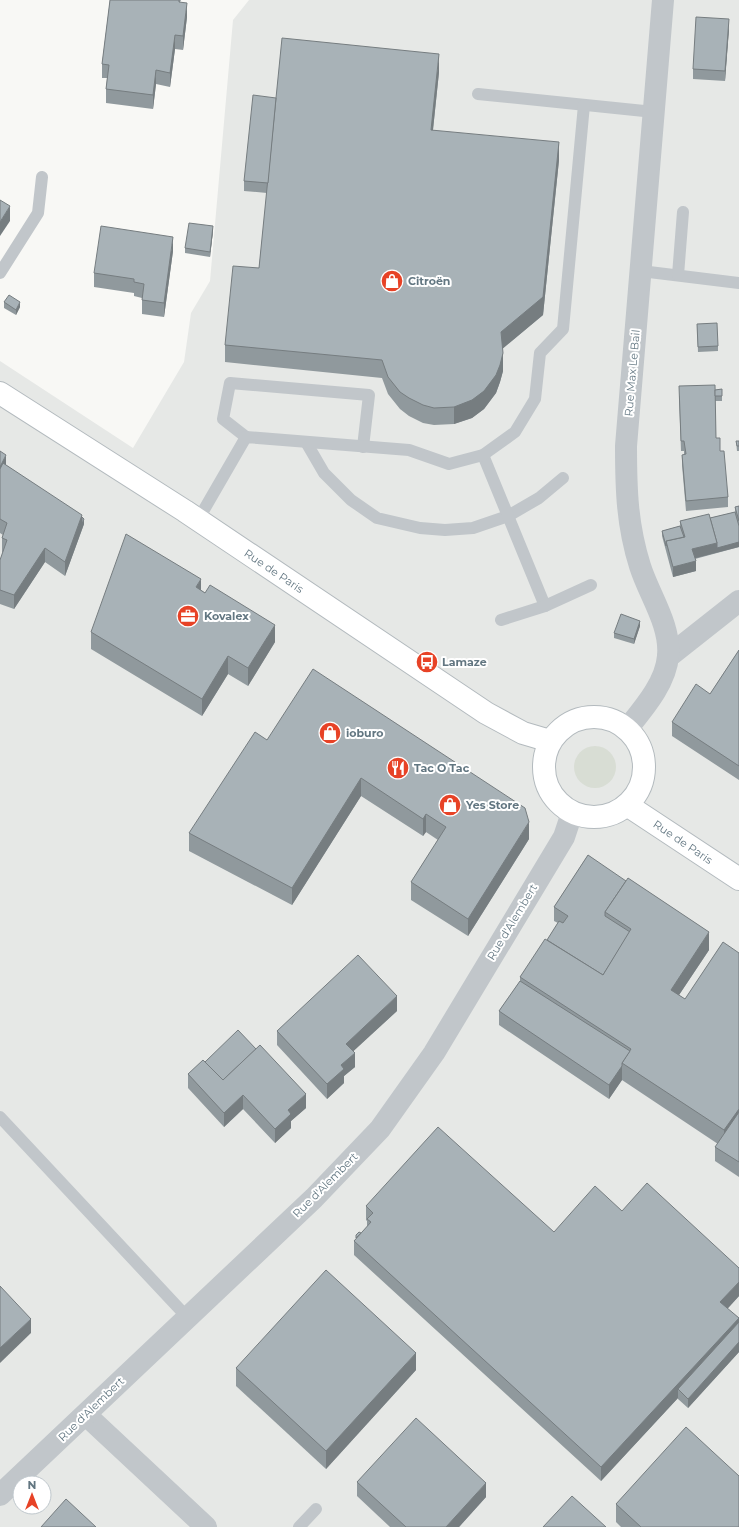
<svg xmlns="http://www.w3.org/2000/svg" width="739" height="1527" font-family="Montserrat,sans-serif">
  <rect width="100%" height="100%" fill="#f8f8f5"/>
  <path fill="#e6e8e6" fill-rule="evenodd" d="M249,0H739V1527H0V361L133,448L184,362L191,313L210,281L233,20ZM20,1483H44V1507H20Z"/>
  <circle fill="#d8ddd4" cx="595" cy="767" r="21"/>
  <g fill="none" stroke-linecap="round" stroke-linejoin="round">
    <g stroke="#b3babe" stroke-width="24">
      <g id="secondary">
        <polyline points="0,393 185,511 486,713 523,733 550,741"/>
        <circle cx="594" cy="767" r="50"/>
        <polyline points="627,805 739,879"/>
      </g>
    </g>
    <g stroke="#c1c6ca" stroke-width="12">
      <polyline points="478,94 654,112"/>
      <polyline points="641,271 739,283"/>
      <polyline points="0,273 38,213 42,177"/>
      <polyline points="678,275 683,212"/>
      <polyline points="246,437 223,419 230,383 369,395 363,447"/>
      <polyline points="306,442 324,473 351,500 377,518 420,528 445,530 473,528 508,516 539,498 563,478"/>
      <polyline points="483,455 545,606"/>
      <polyline points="198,520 246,437 409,450 449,464 483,455 515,432 535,399 540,353 563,329 584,105"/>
      <polyline points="501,620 545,606 591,585"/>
      <polyline points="0,1117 187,1317"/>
      <polyline points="299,1527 316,1509"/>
    </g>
    <g stroke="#c1c6ca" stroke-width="22">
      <polyline points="668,657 739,601"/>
      <path d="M627,729C643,709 666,683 668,656C671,625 649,595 640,566C627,525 626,489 626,446L663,0"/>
      <polyline points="86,1415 206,1527"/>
      <polyline points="0,1495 314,1198 380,1129 434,1053 564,837 572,813"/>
    </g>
    <use href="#secondary" stroke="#fff" stroke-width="22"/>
  </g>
  <g fill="#90999d">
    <polygon points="110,0 181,0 180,2 187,17 183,50 175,49 170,87 156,84 153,109 106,103 106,89 107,78 102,78 102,64"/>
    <polygon points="729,29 725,81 693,79 693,69"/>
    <polygon points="439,72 433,130 559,160 543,315 502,349 503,371 500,382 496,393 484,409 472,418 454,424 434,425 423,423 409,416 400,409 388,394 382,378 225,362 225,345 259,268 267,193 244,191 244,181 276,98"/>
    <polygon points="213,231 210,257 185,253 185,248"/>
    <polygon points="173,251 164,317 142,314 142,298 134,296 134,293 94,287 94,273"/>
    <polygon points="4,302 20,307 16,315 4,308"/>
    <polygon points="697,324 718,346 718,351 698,352"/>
    <polygon points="722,389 722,401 715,401 716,438 720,451 728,497 728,507 686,511 682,465 682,455 684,455 684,451 681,451 679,396 715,390"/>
    <polygon points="736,441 739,441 739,451 737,451"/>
    <polygon points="0,451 6,465 82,517 84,524 65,576 45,562 14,609 0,604 0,560 3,552 2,552 2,538 3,535 0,533"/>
    <polygon points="739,506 739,547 695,559 696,571 673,577 662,536 662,531 680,526 680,521 710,518 735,512 735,507"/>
    <polygon points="201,590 275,642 248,686 228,674 202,716 91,649 91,632"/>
    <polygon points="640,626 634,644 614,638 614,633"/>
    <polygon points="739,650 739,780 672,736 672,722 710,694"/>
    <polygon points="267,740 529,839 468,936 411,900 411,882 438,840 426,832 423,836 361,796 292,905 189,851 189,833"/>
    <polygon points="588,855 709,950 679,995 685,999 739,953 739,1177 715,1161 715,1147 718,1144 622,1080 609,1099 499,1025 499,1011 520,981 520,977 547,940 558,923 554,921 554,907"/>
    <polygon points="397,1011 353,1051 355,1067 344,1076 344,1083 327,1099 277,1045 277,1031"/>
    <polygon points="205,1062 306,1108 291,1121 291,1128 275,1143 243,1109 224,1127 188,1088 188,1074"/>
    <polygon points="366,1206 554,1232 622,1211 739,1296 727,1309 739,1318 739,1352 688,1408 678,1399 678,1398 601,1481 354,1255 354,1241 367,1227 367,1221 366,1220"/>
    <polygon points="236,1368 416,1370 326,1469 236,1386"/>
    <polygon points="357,1482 486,1497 459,1527 390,1527 357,1496"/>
    <polygon points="616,1504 739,1527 621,1527 616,1522"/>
  </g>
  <g fill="#767d80">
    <polygon points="187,3 187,17 183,50 183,36"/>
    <polygon points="729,19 729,29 725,81 725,71"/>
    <polygon points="175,35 175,49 170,87 170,73"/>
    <polygon points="439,54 439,72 431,148 431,130"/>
    <polygon points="156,70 156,84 153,109 153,95"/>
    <polygon points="559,142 559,160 543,315 501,350 501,332"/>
    <polygon points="10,206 10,221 0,236 0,222"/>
    <polygon points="213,226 213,231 210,257 210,252"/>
    <polygon points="173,237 173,251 164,317 164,303"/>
    <polygon points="20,302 20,307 16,315 16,310"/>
    <polygon points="503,353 503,371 500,382 496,393 484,409 472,418 454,424 454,407"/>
    <polygon points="6,455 6,473 0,484 0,467"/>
    <polygon points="82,515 82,524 84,519 84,524 65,576 65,562"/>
    <polygon points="739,542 739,547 692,559 692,549 717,543"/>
    <polygon points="45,548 45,562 14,609 14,595"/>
    <polygon points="696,561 696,571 673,577 673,567"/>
    <polygon points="201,579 201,597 196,587"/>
    <polygon points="640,621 640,626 634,644 634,639"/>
    <polygon points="275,625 275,642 248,686 248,668"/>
    <polygon points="228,656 228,674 202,716 202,699"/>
    <polygon points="361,778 361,796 292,905 292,888"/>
    <polygon points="426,814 426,832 423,836 423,819"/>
    <polygon points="529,822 529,839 468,936 468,919"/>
    <polygon points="709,932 709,950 671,1007 671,990"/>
    <polygon points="397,996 397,1011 346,1058 346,1044"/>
    <polygon points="355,1053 355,1067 344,1076 344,1083 327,1099 327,1084 341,1065"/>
    <polygon points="622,1066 622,1080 609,1099 609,1085"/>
    <polygon points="306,1094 306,1108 291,1121 291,1128 275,1143 275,1129 288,1110"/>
    <polygon points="243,1095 243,1109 224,1127 224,1113"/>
    <polygon points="739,1109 739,1126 724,1148 724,1130"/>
    <polygon points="739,1282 739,1296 720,1317 720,1302"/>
    <polygon points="739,1318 739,1332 678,1389 678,1398 601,1481 601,1467"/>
    <polygon points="31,1319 31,1333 0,1363 0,1348"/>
    <polygon points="739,1342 739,1352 688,1408 688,1399"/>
    <polygon points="416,1353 416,1370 326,1469 326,1451"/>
    <polygon points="486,1483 486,1497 459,1527 446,1527"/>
  </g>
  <g fill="#a8b2b7" stroke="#767d80">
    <polygon points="110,0 179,0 179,2 187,3 183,36 175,35 170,73 156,70 153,95 106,89 109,65 102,64"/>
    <polygon points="696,17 729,19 725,71 693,69"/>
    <polygon points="282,38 439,54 431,130 559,142 543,297 501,332 503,353 500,365 496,375 484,391 472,400 454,407 434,408 423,405 409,398 400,392 388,377 382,360 225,345 233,266 259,268"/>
    <polygon points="253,95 276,98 268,183 244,181"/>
    <polygon points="0,200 10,206 0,222"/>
    <polygon points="189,223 213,226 210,252 185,248"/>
    <polygon points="101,226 173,237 164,303 142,300 144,284 134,282 134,279 94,273"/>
    <polygon points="9,295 20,302 16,310 4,302"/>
    <polygon points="717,323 718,346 698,347 697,324"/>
    <polygon points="715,385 716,438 720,438 720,451 724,451 728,497 686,501 682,455 686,454 684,441 681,441 679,386"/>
    <polygon points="722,389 722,396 715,396 715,390"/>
    <polygon points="736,441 739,441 739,446 737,446"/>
    <polygon points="0,451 6,455 0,467"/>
    <polygon points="3,463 82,515 65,562 45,548 14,595 0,590 0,560 7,540 2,538 7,523 0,519 0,469"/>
    <polygon points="739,506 739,521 735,507"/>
    <polygon points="735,512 739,526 739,542 717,548 717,543 710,518"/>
    <polygon points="709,514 717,543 692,549 696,561 673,567 666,541 685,537 680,521"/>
    <polygon points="82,517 84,519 82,524"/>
    <polygon points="680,526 684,537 666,541 666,546 662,531"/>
    <polygon points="126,534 201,579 196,587 205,593 210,585 275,625 248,668 228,656 202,699 91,632"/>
    <polygon points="621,614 640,621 634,639 614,633"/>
    <polygon points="739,650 739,766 672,722 696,684 710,694"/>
    <polygon points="313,669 525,808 529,822 468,919 411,882 446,827 426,814 423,819 361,778 292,888 189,833 255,732 267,740"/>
    <polygon points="588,855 626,881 605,912 605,916 630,932 603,975 547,940 559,921 563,923 568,916 554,907"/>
    <polygon points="628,878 709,932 671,990 685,999 723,942 739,953 739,1109 724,1130 622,1063 631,1049 520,977 545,939 603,975 631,929 605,912"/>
    <polygon points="358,955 397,996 346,1044 355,1053 341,1065 344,1069 327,1084 277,1031"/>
    <polygon points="520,981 630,1051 622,1063 622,1066 609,1085 499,1011"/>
    <polygon points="238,1030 256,1049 223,1080 205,1062"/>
    <polygon points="260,1045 306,1094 288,1110 291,1114 275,1129 243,1095 224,1113 188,1074 203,1060 223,1080"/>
    <polygon points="739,1112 739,1162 715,1147"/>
    <polygon points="438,1127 554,1232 595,1186 622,1211 647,1183 739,1268 739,1282 720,1302 739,1318 601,1467 354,1241 371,1222 367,1219 373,1213 366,1206"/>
    <polygon points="359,1232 361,1233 356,1238 356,1235"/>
    <polygon points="326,1270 416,1353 326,1451 236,1368"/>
    <polygon points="0,1286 31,1319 0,1348"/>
    <polygon points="739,1322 739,1342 688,1399 678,1389"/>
    <polygon points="416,1418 486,1483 446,1527 406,1527 357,1482"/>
    <polygon points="686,1427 739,1476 739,1527 641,1527 616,1504"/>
    <polygon points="572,1496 606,1527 543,1527"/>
    <polygon points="66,1499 96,1527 41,1527"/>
  </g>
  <defs>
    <g id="shop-disc" transform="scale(1.15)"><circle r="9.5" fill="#e74226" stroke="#fff"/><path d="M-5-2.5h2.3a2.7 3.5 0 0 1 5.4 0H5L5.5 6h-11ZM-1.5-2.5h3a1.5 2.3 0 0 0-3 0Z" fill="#fff"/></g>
    <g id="office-disc" transform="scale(1.15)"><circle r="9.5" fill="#e74226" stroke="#fff"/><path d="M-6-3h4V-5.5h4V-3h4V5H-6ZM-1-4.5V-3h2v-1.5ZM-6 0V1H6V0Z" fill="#fff"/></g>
    <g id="bus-disc" transform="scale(1.15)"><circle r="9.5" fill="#e74226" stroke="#fff"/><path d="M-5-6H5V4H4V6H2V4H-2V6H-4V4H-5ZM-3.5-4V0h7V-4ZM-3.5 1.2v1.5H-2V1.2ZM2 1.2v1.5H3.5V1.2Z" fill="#fff"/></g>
    <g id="restaurant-disc" transform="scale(1.15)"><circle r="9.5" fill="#e74226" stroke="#fff"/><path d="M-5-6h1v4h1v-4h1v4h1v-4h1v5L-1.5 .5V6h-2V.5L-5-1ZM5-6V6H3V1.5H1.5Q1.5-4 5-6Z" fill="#fff"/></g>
  </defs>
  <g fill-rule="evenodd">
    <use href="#shop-disc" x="392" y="281"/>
    <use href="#office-disc" x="188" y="616"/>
    <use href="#bus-disc" x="427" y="662"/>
    <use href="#shop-disc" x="330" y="733"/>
    <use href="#restaurant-disc" x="398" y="768"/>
    <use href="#shop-disc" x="450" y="805"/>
  </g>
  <g text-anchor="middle" stroke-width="4" stroke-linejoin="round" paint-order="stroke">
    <g font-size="11" font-weight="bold" fill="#627681" stroke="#fff" text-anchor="start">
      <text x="408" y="285">Citroën</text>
      <text x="204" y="620">Kovalex</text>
      <text x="442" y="666">Lamaze</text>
      <text x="346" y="737">ioburo</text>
      <text x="414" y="772">Tac O Tac</text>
      <text x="466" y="809">Yes Store</text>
    </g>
    <g font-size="11" fill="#627681" stroke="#fff">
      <text transform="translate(632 373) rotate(-85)" y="4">Rue Max Le Bail</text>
      <text transform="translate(274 571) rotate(34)" y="4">Rue de Paris</text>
      <text transform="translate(683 842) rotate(34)" y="4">Rue de Paris</text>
      <text transform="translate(512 922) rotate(-59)" y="4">Rue d'Alembert</text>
      <text transform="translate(325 1185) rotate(-45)" y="4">Rue d'Alembert</text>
      <text transform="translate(91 1409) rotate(-44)" y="4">Rue d'Alembert</text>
    </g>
  </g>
  <g transform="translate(32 1495)"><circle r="19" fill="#ffffff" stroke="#c0c8cd"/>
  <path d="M0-3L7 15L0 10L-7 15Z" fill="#e74226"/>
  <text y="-6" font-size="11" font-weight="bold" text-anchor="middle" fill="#627681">N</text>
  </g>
</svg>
